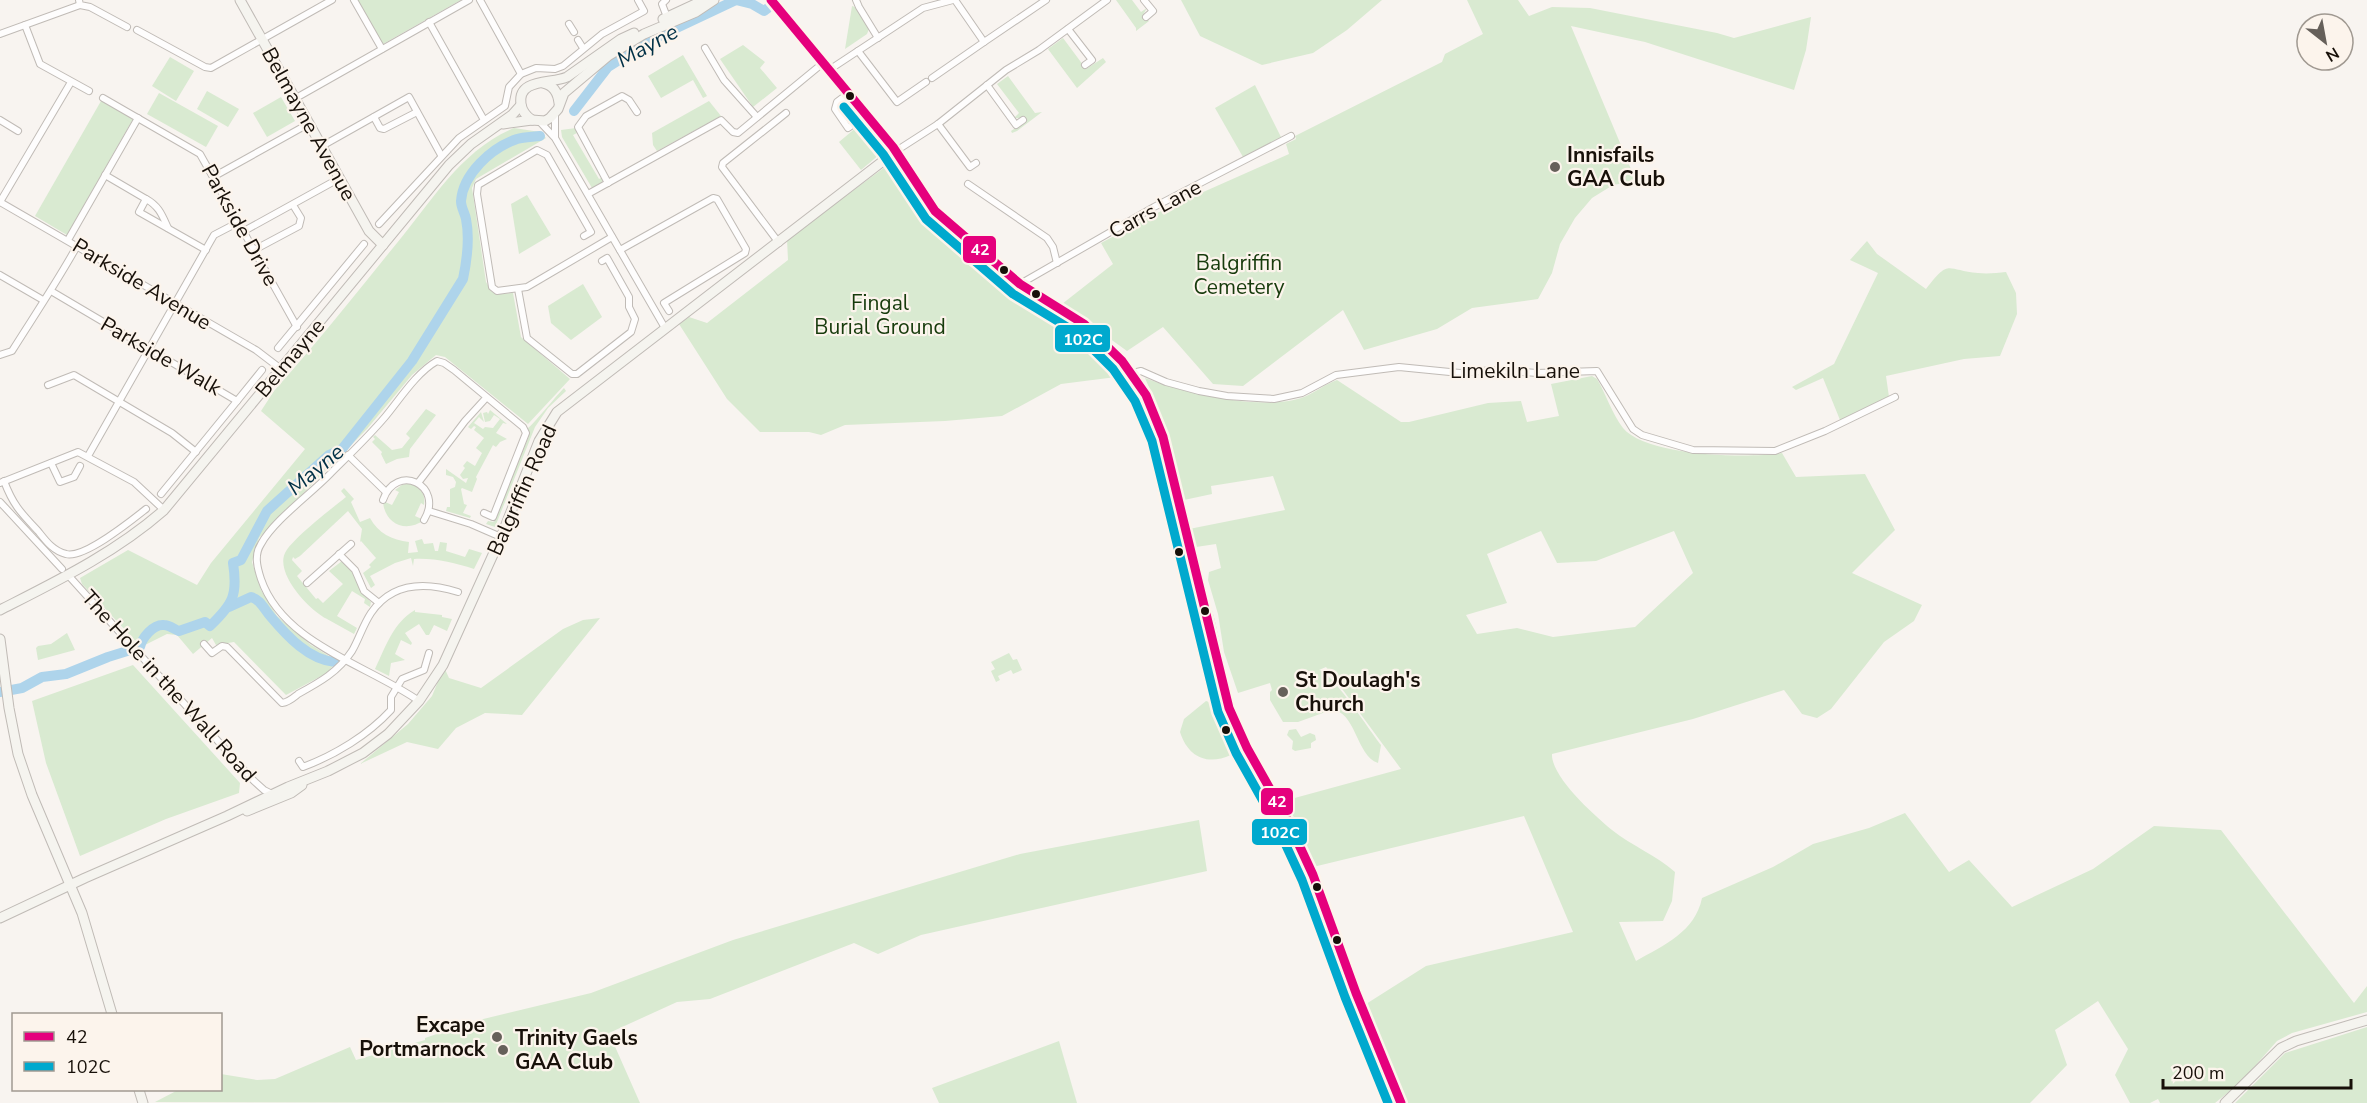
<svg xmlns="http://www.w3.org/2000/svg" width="2367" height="1103" font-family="'Nunito Sans',sans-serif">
  <rect width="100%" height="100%" fill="#f8f4f0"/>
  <g fill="#d9ead1" fill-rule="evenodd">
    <polygon points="356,0 461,0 383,44"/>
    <polygon points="1116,0 1132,0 1141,12 1147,8 1143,15 1149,21 1136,31 1136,28"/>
    <polygon points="1181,0 1382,0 1347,30 1313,53 1262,65 1200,36"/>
    <polygon points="1467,0 1518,0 1529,16 1552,7 1590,8 1717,33 1734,38 1811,17 1806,50 1794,90 1645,42 1571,26 1636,181 1613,185 1592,198 1575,218 1560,244 1552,273 1538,299 1472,308 1437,329 1364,350 1343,310 1243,386 1213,384 1163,327 1127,351 1062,304 1113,264 1101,243 1165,209 1289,154 1286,144 1296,139 1295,136 1442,62 1445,54 1483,34"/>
    <polygon points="852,6 855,7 869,29 867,34 845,49"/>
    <polygon points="1063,38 1086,69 1103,58 1106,62 1077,88 1048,49"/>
    <polygon points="743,45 765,62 760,68 777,88 753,107 720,59"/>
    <polygon points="683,55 707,96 703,98 693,80 661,98 648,76"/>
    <polygon points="170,57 194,71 176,101 152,86"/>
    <polygon points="1008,76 1035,113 1042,112 1017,131 1012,133 1011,131 1024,122 1021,118 1014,118 1019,113 997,84"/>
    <polygon points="1255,85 1281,137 1243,157 1215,108"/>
    <polygon points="207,91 239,109 228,127 197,109"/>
    <polygon points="159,93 218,126 206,147 147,114"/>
    <polygon points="281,97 295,121 267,137 253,113"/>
    <polygon points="101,101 133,119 67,235 35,216"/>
    <polygon points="709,101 721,116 657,151 653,145 652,133"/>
    <path d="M864,121C889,149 890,146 861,170L839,142Z"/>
    <path d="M514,128L540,132L546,138L476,179L472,188L486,282L492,292L499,294L513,293L521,337L570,379L528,424L445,357L436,355L412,375L367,429L259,538L252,562L261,590L277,616L311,645L337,661L327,673L286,695L234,642L216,645L212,638L193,654L177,635L167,634L141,647L82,584L80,578L128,550L197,585L211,563L305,449L261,411L274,391C317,343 357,292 397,243C432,201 461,150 514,128Z"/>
    <polygon points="576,128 577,133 573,135 599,179 603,177 602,182 592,188 562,137 561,130"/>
    <polygon points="885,167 896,169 920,206 1014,291 1062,318 1095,345 1124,376 1061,384 1002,416 945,421 845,425 821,435 809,432 760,432 727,399 679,324 689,317 707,323 788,260 787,239"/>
    <polygon points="527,195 551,235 519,254 511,204"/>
    <path d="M1867,241L1877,254L1926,289C1950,258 1945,270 1978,273C1987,274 1997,273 2006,272L2016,293L2017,314L2000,356L1964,359L1886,376L1889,397L1840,420L1823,378L1796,390L1792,387L1834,364L1878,273L1850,260Z"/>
    <polygon points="583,284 602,317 571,340 551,323 548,306"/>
    <path d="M1592,376L1597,379C1606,394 1612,414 1623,428C1646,456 1748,459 1782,453L1796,477L1865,474L1895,530L1852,573L1922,605L1914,621L1884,642L1831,709L1817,718L1802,714L1784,690L1693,719L1552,754C1551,777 1595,816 1612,830C1632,846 1656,855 1675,872L1672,901L1663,921L1619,922L1636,961C1664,945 1695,932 1702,898L1773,867L1813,844L1869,828L1905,813L1949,872L1969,860L2012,907L2093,869L2154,826L2221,830L2354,1003L2367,986V1012L2292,1033L2277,1041L2241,1082L2215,1103H2160L2158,1099L2150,1103H2130L2115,1075L2128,1049L2098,1001L2055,1030L2067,1065L2030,1103H1408L1366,1004L1426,966L1573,932L1524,816L1313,867L1280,802L1401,769L1326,667L1319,670C1332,672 1370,731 1381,745L1378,763C1356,756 1356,710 1331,710L1298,722H1283L1270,700V692L1272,690L1270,683L1238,693L1224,652L1218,614L1208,580L1209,572L1221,568L1216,544L1196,547L1189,529L1285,510L1273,476L1211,486L1212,494L1184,500L1166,427L1145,378C1183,393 1265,412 1304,397C1316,392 1325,384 1337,380L1401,422H1409L1488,403L1521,401L1527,422L1559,416L1551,384ZM1541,531L1557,563L1596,561L1674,531L1693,573L1635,627L1553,637L1517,628L1477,634L1466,615L1507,603L1487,554Z"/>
    <path d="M564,388L566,391L548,408L535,427L495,527L486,524L488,521L494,522L529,436L528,428C532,426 556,396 564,388Z"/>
    <polygon points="426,409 436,415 410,449 409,457 397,459 386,464 381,454 382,452 372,442 375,439 373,437 375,435 392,450 402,448 410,438 406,434"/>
    <polygon points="490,410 507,424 503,423 496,433 507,439 500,442 496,447 493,445 476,477 477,479 472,492 462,488 461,489 464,504 467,505 463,513 471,516 470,518 446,511 447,507 450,507 450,489 455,487 456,482 453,477 446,475 446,469 466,483 468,478 463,479 460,475 465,468 463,466 467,461 475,466 482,453 476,448 484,438 474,430 476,427 474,426 471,429 468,427 481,412 484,422 479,417 474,423 483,429 485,427 493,428 500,419 494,415 490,421 485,422 483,413 487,412 488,414"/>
    <path d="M410,483C420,488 426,493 424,505L421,503L415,516L424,520C405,534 384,523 383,501L392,505L399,492L395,490L402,485Z"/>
    <path d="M344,488L354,499L351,502L360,522L370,518C378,533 392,540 409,542L408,553L418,552L415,541L422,539L424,544L433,543L435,551H438L440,542L447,543L446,551L465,557L469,549L482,553L474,569C454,563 436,558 414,559L413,566L411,558L395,563L370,576L375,585L371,588L363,573L371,567L369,565L376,558L361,541L360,542L362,529L348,511L300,556L295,559L293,557L292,560L302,571L297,576L316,599L318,598L323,603L343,584L329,571L342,561L353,572L361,592L371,602L370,607L364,603L365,599L352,591L337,616L357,628L354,634C345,629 336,624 327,619C310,611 275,574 285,553C292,539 331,509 346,497L341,491Z"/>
    <path d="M415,610V612L442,615V617L452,619L447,631L434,625L429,635H426L419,624L405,633L412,643L411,645L401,640L395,654L405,660L391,663L389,676L375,669C386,646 393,623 415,610Z"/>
    <polygon points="600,618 522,715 485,713 456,728 438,749 407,742 360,764 408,724 432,696 444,667 449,678 481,688 563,629 583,620"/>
    <polygon points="67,633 75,650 38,660 36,648 38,646 51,644"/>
    <polygon points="1009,653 1013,660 1017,659 1022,670 1013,674 1011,670 998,676 1000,680 996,682 991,671 995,669 991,662"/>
    <polygon points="133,665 240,783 239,793 166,819 80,856 46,763 32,701"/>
    <path d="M1206,701C1218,705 1217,716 1221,727C1224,733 1230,738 1234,743L1231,755C1207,766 1188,757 1180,732L1184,719Z"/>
    <polygon points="1296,729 1301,737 1310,733 1315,735 1316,740 1311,743 1311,748 1295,751 1292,749 1293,741 1287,735 1289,730"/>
    <polygon points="1199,820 1207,871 921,935 878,954 854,943 710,999 677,1002 609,1033 640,1103 155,1102 178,1090 220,1090 221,1074 257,1080 275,1079 350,1047 356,1060 425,1040 425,1038 475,1021 591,993 733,940 1020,854"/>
    <polygon points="2367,1027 2367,1103 2235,1103 2285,1053"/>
    <polygon points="1059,1041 1077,1103 939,1103 932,1088"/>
  </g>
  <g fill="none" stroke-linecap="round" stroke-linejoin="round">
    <g stroke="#aed4eb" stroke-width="10">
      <polyline points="736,0 752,4 764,11 768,8"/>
      <polyline points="574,111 608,67 649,41 736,0"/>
      <path d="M229,607L251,597C261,600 264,609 271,617C287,636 309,660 335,662"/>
      <path d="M0,692L22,688L42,677L66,674L108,657L140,647C142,638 153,624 164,625C169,625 174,629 179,631L205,622L210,626C233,604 238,595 233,563L241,560L267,511L329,455L342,449L412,361L463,279C467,260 470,239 466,219C465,213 461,208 461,201C463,174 491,148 517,139C524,137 532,137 540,136"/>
    </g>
    <g stroke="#c0bbb6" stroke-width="8">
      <g id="street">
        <polyline points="79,0 80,5 90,7 127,27"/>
        <polyline points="354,0 382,49"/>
        <polyline points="480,0 521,74"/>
        <polyline points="666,0 662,4 667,17"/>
        <polyline points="856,0 859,7 878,38"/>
        <polyline points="1144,0 1153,11 1146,17"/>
        <polyline points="429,22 484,120"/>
        <polyline points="569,24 574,32"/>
        <polyline points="25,25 40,64 89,91"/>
        <polyline points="1068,29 1092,60 1085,65"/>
        <polyline points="137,30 205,67 211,68 332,0"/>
        <polyline points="0,34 80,5"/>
        <polyline points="578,40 583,48"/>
        <polyline points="984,42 1046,0"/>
        <polyline points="705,48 724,80 757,117"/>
        <polyline points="858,51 897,102 926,82"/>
        <polyline points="829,70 923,8 953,0"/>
        <polyline points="932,78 984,42 955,0"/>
        <polyline points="987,85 1016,125 1023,120"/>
        <polyline points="849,93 837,102 835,109 848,128 855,123"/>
        <polyline points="103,98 200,154 297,327"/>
        <polyline points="296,98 469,0"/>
        <polyline points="374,117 380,128 384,129 417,112"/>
        <polyline points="0,120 18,131"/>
        <polyline points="539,121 555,138 665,328"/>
        <polyline points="938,124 970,167 976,163"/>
        <polyline points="555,137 555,114"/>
        <polyline points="322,146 409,97 441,155"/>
        <polyline points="896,151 938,124 1006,70 1039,50 1107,0"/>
        <polyline points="105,175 146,199 139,212 206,250"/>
        <polyline points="213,177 310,123"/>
        <polyline points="608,183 578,127 586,116 622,96 629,100 637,112"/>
        <polyline points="968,184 1047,238 1053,247 1057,263"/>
        <polyline points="588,194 721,120 733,132 738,133 823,63"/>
        <path d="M146,199C159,206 162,215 168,228"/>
        <polyline points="0,202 256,350 281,369"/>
        <polyline points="0,202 71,82"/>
        <polyline points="379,224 459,138 505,106 509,87 521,74 536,68 555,69 563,66 602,34 644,11 638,0"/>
        <polyline points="244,231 340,178"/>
        <polyline points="584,236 591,232 547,155 537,150 478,185 477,194 492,287 497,291 527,287 612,237"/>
        <polyline points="68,240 138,118"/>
        <polyline points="779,243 722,167 723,163 786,113"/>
        <polyline points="254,250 299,226 301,218 293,205"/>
        <polyline points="620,250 713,198 717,199 746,249 745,253 664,303 669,311"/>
        <polyline points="0,275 43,300"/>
        <polyline points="1020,284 1154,207 1291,136"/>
        <polyline points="518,289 527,338 572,374 577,374 631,332 635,319 629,307 629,297 607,258 602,261"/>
        <polyline points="51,291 237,401 262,370"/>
        <polyline points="278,348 364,244"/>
        <path d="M0,355L12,351C34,316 57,282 77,246"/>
        <polyline points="1133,373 1141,371 1166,382 1199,391 1227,396 1274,399 1302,393 1336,375 1399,367 1460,373 1493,370 1537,373 1597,371 1633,429 1642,435 1693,450 1775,451 1825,431 1895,397"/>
        <polyline points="48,385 74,375 172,433 196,452"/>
        <polyline points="348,455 386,492"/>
        <polyline points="88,456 214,235 239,222"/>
        <polyline points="51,463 60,482 74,477 80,466"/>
        <path d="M4,481C13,505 21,513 38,531C46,541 53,551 66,554C84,559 132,520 146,509"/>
        <polyline points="0,483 78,452 134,482 164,510"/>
        <polyline points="418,483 465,421 486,398"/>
        <polyline points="161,494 237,401"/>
        <path d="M383,500C396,462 445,485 424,520"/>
        <polyline points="0,502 62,569"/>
        <polyline points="429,511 471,524 501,537"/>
        <polyline points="339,554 355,570 364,591 379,603"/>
        <polyline points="68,575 254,781 264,790 272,794"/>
        <polyline points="307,583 351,544"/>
        <path d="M204,644L212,653L222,646L227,647L282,703C289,702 293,698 298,694C320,682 338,672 352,651C359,639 363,625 371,613C392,582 426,582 458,592"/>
        <path d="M419,701C368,665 283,644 261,579C257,567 254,555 261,544C274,520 311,494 331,473C349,455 368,437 385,417C400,399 416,373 437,361L444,363L454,370L523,427L526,433L493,517L484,513"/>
        <path d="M299,761L303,767C335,755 368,735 391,710V697L402,679L424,670L429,653"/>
      </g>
    </g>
    <g stroke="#c0bbb6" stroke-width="11">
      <g id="secondary">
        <polyline points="240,0 369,231 383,245"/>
        <polyline points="771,0 893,147 935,211 1020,284 1084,324 1122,361 1146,395 1163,437 1193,565 1209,620 1229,708 1247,748 1288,821 1313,875 1356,993 1401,1103"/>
        <polyline points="663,19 704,0"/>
        <path d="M543,83C554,85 558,93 559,103"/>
        <path d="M532,120C526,116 522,111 521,104C517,78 552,84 567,77L621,39L634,33"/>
        <polyline points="503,124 532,120 545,121 550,118 558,109 564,93 608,56 644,34 696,12 714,0"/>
        <path d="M0,610C57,581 115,553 164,510L449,165L471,144L512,115L521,105"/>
        <polyline points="0,639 9,708 18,754 32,795 82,913 112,1014"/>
        <polyline points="247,811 291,793 302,785"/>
        <polyline points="0,918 85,878 227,816 288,787 328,771 363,753 388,734 419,701 443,665 501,537 539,441 557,412 896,151"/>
        <polyline points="139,1090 143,1103"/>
        <polyline points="2225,1103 2281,1048 2296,1041 2367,1020"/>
      </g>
    </g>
    <use href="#street" stroke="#fefdfd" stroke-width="6"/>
    <use href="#secondary" stroke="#f5f4ef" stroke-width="9"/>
    <g stroke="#fcf4ec" stroke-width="14">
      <polyline id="bus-1" points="771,0 893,147 935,211 1020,284 1084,324 1122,361 1146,395 1163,437 1229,708 1247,748 1288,821 1313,875 1356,993 1401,1103"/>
    </g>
    <g stroke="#fcf4ec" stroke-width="14">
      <polyline id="bus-2" points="844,107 883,154 926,219 1013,294 1077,333 1113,369 1135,401 1152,441 1218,712 1236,753 1277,826 1302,880 1345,997 1388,1103"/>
    </g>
    <use href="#bus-1" stroke="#e5007d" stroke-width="9"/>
    <use href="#bus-2" stroke="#00a9ce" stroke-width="9"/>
  </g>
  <g fill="#171009" stroke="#fcf4ec" stroke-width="2">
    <circle cx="850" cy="96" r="5"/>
    <circle cx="1004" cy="270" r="5"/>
    <circle cx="1036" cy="294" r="5"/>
    <circle cx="1179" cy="552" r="5"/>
    <circle cx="1205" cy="611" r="5"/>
    <circle cx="1226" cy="730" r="5"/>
    <circle cx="1317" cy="887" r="5"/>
    <circle cx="1337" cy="940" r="5"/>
  </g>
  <g fill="#66605a" stroke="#fcf4ec" stroke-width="2">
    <circle cx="1555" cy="167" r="6"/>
    <circle cx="1283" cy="692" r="6"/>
    <circle cx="497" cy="1037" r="6"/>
    <circle cx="503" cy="1050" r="6"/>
  </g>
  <g text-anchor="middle" stroke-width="4.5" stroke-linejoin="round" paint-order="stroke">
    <g font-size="21" fill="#171009" stroke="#fcf4ec">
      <text transform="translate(309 124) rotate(61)" y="7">Belmayne Avenue</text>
      <text transform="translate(1155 209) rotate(-28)" y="7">Carrs Lane</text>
      <text transform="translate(240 225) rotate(61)" y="7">Parkside Drive</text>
      <text transform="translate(142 284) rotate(31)" y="7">Parkside Avenue</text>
      <text transform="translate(161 356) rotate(30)" y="7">Parkside Walk</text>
      <text transform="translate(290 358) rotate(-50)" y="7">Belmayne</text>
      <text x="1515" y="378">Limekiln Lane</text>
      <text transform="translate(522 490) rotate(-66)" y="7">Balgriffin Road</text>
      <text transform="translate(169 686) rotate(48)" y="7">The Hole in the Wall Road</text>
    </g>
    <g font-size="21" font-weight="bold" fill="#171009" stroke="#fcf4ec" text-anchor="start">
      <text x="1567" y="162">Innisfails<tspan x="1567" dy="24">GAA Club</tspan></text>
      <text x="1295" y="687">St Doulagh's<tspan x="1295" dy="24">Church</tspan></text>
      <text x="485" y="1032" text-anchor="end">Excape<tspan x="485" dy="24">Portmarnock</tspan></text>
      <text x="515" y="1045">Trinity Gaels<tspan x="515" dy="24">GAA Club</tspan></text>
    </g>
    <g font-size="21" fill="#173b0c" stroke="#fcf4ec">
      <text x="1239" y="270">Balgriffin<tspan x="1239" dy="24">Cemetery</tspan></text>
      <text x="880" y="310">Fingal<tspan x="880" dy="24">Burial Ground</tspan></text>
    </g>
    <g font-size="22" font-style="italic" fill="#003046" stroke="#fcf4ec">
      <text transform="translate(647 45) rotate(-29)" y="8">Mayne</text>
      <text transform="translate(315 469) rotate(-40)" y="8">Mayne</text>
    </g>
  </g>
  <g stroke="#fcf4ec" stroke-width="2">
    <rect x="962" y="235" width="35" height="29" rx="6" fill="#e5007d"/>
    <rect x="1054" y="324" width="57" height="29" rx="6" fill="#00a9ce"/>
    <rect x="1260" y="787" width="34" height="29" rx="6" fill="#e5007d"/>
    <rect x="1251" y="818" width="57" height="28" rx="6" fill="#00a9ce"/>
  </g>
  <g font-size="16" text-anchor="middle" font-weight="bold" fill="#fff">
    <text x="980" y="255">42</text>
    <text x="1083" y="345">102C</text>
    <text x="1277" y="807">42</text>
    <text x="1280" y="838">102C</text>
  </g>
  <rect x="12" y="1013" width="210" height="78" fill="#fcf4ec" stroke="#a09991" stroke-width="1.5"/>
  <rect x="24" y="1032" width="30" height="9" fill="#e5007d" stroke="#a09991" stroke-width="1.5"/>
  <text x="66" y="1043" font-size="18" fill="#171009">42</text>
  <rect x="24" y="1062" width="30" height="9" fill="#00a9ce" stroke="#a09991" stroke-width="1.5"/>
  <text x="66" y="1073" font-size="18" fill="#171009">102C</text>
  <g transform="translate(2325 42) rotate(149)"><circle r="28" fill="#fcf4ec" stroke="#a09991" stroke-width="1.5"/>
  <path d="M0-4.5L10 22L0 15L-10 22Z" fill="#66605a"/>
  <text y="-9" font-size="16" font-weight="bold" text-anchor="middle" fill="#171009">N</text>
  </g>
  <path d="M2163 1079v9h188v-9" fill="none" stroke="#171009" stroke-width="3"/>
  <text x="2172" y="1079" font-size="18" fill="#171009" stroke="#fcf4ec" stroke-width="4.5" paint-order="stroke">200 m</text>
</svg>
